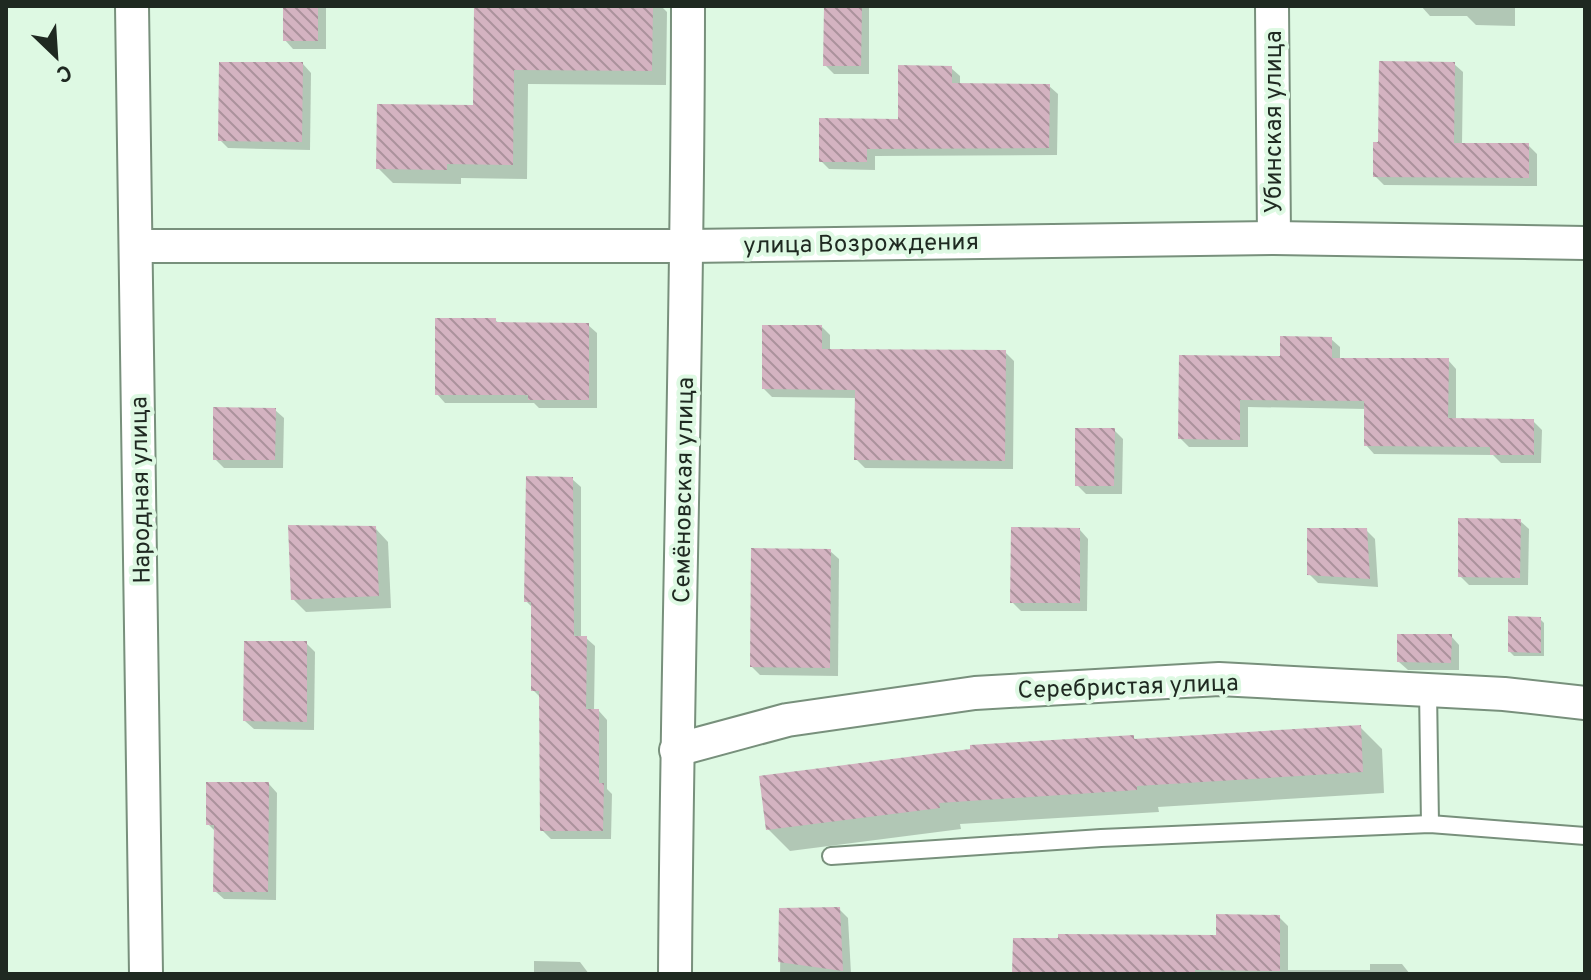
<svg xmlns="http://www.w3.org/2000/svg" width="1591" height="980" font-family="Overpass,sans-serif">
  <defs>
    <pattern id="building-back-hatch" width="6" height="6" patternUnits="userSpaceOnUse" patternTransform="scale(2)"><rect width="6" height="6" fill="#d4b3c1"/><path d="M-1 5l2 2M0 0l6 6M5-1l2 2" fill="none" stroke="#ab929c"/></pattern>
  </defs>
  <rect width="100%" height="100%" fill="#def9e3"/>
  <g fill="#0003">
    <polygon points="285,6 326,6 326,49 293,49 285,40"/>
    <polygon points="476,6 661,6 667,12 666,85 528,84 527,179 461,178 461,184 393,183 378,168 475,107"/>
    <polygon points="826,6 869,6 869,74 834,74 825,65"/>
    <polygon points="1421,6 1585,6 1585,8 1515,7 1515,26 1476,25 1467,16 1430,16"/>
    <polygon points="303,64 311,73 310,150 228,148 220,140"/>
    <polygon points="1454,64 1463,72 1462,145 1528,145 1537,154 1537,186 1384,185 1375,176 1380,144"/>
    <polygon points="951,68 960,76 960,85 1049,86 1058,94 1057,155 875,156 875,170 829,169 821,161 900,121"/>
    <polygon points="495,320 500,324 588,325 597,333 597,408 539,408 534,403 445,403 437,394"/>
    <polygon points="822,327 830,335 830,351 1005,352 1014,361 1013,469 865,468 856,459 856,398 772,397 764,389"/>
    <polygon points="1331,339 1340,347 1340,360 1448,360 1456,369 1456,420 1533,421 1542,430 1541,463 1501,463 1493,455 1374,454 1366,445 1366,409 1248,407 1248,447 1189,447 1180,438 1282,358"/>
    <polygon points="275,410 284,418 283,468 224,468 215,459"/>
    <polygon points="1114,430 1123,439 1122,494 1086,494 1077,485"/>
    <polygon points="572,479 581,487 581,638 586,638 595,646 594,711 599,711 607,720 607,789 612,794 611,839 551,839 542,830 541,698 533,690 533,608 526,601"/>
    <polygon points="1520,521 1529,529 1528,585 1469,585 1460,576"/>
    <polygon points="375,528 388,542 391,608 306,612 293,599"/>
    <polygon points="1080,530 1088,539 1087,611 1021,611 1012,602"/>
    <polygon points="1366,530 1375,539 1378,587 1318,583 1309,574"/>
    <polygon points="830,551 839,559 838,676 760,675 752,667"/>
    <polygon points="1540,619 1544,623 1544,656 1514,656 1510,652"/>
    <polygon points="1451,636 1459,645 1459,670 1408,670 1399,662"/>
    <polygon points="306,643 315,652 314,730 254,729 245,721"/>
    <polygon points="1360,727 1382,749 1384,793 1158,807 1159,812 960,824 961,829 790,851 768,829 1133,737 1137,741"/>
    <polygon points="269,784 277,793 276,900 224,899 215,891 216,832 208,824"/>
    <polygon points="839,909 848,918 851,974 780,974 781,910"/>
    <polygon points="1279,917 1288,926 1288,970 1370,970 1370,964 1402,964 1410,974 1014,974 1218,937"/>
    <polygon points="534,961 580,962 589,974 534,974"/>
  </g>
  <g fill="url(#building-back-hatch)">
    <rect x="283" y="6" width="35" height="35"/>
    <polygon points="474,6 653,6 652,71 514,70 513,165 447,164 447,170 376,169 377,104 473,105"/>
    <polygon points="824,6 862,6 861,66 823,66"/>
    <polygon points="1379,61 1455,62 1454,143 1529,143 1529,178 1373,177 1373,142 1378,142"/>
    <polygon points="219,62 303,62 302,142 218,141"/>
    <polygon points="898,65 952,66 952,83 1050,84 1049,148 867,149 867,162 819,162 819,118 898,119"/>
    <polygon points="435,318 496,318 496,322 589,323 589,400 528,400 528,395 435,395"/>
    <polygon points="762,325 822,325 822,349 1006,350 1005,461 854,460 855,390 762,389"/>
    <polygon points="1280,336 1332,337 1332,358 1449,358 1448,418 1534,419 1534,455 1490,455 1490,447 1364,446 1364,401 1240,400 1240,440 1178,439 1179,355 1280,356"/>
    <polygon points="213,407 276,408 275,460 213,460"/>
    <polygon points="1075,428 1115,428 1114,486 1075,486"/>
    <polygon points="526,476 573,477 574,636 587,636 586,709 599,709 599,783 604,783 603,831 540,831 539,691 531,691 531,602 524,602"/>
    <polygon points="1458,518 1521,519 1520,578 1458,577"/>
    <polygon points="288,525 376,526 379,596 291,600"/>
    <polygon points="1011,527 1080,528 1080,603 1010,603"/>
    <polygon points="1307,528 1367,528 1370,579 1307,575"/>
    <polygon points="751,548 831,549 830,668 750,667"/>
    <polygon points="1508,616 1541,617 1541,653 1508,652"/>
    <polygon points="1397,634 1452,634 1451,663 1397,662"/>
    <polygon points="244,641 307,641 307,722 243,721"/>
    <polygon points="1361,725 1363,772 1137,786 1137,790 939,803 940,808 766,830 759,776 970,749 970,745 1134,735 1134,739"/>
    <polygon points="206,782 269,782 268,892 213,892 214,825 206,825"/>
    <polygon points="840,907 843,971 778,962 779,908"/>
    <polygon points="1216,914 1280,915 1280,971 1195,970 1195,974 1012,974 1013,938 1058,938 1058,934 1216,935"/>
  </g>
  <g fill="none" stroke-linecap="round" stroke-linejoin="round">
    <g stroke="#78907c" stroke-width="20">
      <g id="service">
        <polyline points="1428,690 1430,824"/>
        <polyline points="831,856 1101,838 1430,824 1585,836"/>
      </g>
    </g>
    <g stroke="#78907c" stroke-width="36">
      <g id="minor">
        <polyline points="132,6 146,974"/>
        <polyline points="1272,6 1274,238"/>
        <polyline points="137,246 688,246 1274,238 1585,243"/>
        <polyline points="676,750 787,720 975,693 1219,679 1504,694 1585,703"/>
        <path d="M675,974C677,651 688,329 688,6"/>
      </g>
    </g>
    <use href="#service" stroke="#fff" stroke-width="16"/>
    <use href="#minor" stroke="#fff" stroke-width="32"/>
  </g>
  <g text-anchor="middle" stroke-width="8" stroke-linejoin="round" paint-order="stroke">
    <g font-size="24" fill="#1f2921" stroke="#def9e3">
      <text transform="translate(1273 122) rotate(-90)" y="8">Убинская улица</text>
      <text transform="translate(861 243) rotate(-1)" y="8">улица Возрождения</text>
      <text transform="translate(140 490) rotate(-91)" y="8">Народная улица</text>
      <text transform="translate(683 490) rotate(-89)" y="8">Семёновская улица</text>
      <text transform="translate(1128 686) rotate(-2)" y="8">Серебристая улица</text>
    </g>
  </g>
  <rect width="1591" height="980" fill="none" stroke="#1f2921" stroke-width="16"/>
  <g transform="translate(56 56) rotate(155)" stroke="#def9e3" stroke-width="6" paint-order="stroke">
  <path d="M0-6L14 30L0 20L-14 30Z" fill="#1f2921"/>
  <text y="-12" font-size="22" font-weight="bold" text-anchor="middle" fill="#1f2921">С</text>
  </g>
</svg>
